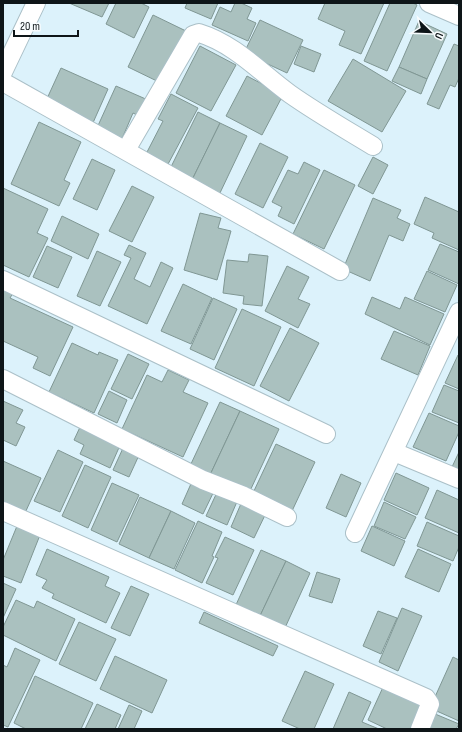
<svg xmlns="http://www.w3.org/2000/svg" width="462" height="732" font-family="'Sofia Sans Condensed',sans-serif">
  <rect width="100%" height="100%" fill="#dcf2fb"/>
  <g fill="#aac1bf" stroke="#809794">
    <polygon points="69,3 109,3 102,17"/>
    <polygon points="116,3 141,3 149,7 134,38 106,24"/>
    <polygon points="187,3 218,3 211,19 185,8"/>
    <polygon points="235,3 241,3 252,8 247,19 256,23 248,41 212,25 220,7 231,12"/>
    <polygon points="325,3 384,3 361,54 339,45 345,31 318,19"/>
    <polygon points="390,3 413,3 417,5 387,71 364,61"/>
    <polygon points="153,15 186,31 161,83 128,67"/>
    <polygon points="260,20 303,40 287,73 244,53"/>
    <polygon points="419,21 447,34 427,79 399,67"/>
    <polygon points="454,44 459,46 459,78 455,87 450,85 439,109 427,104"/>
    <polygon points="200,46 236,65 211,111 176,93"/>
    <polygon points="301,46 321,54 314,72 294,64"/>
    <polygon points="353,59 406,91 382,132 328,101"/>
    <polygon points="399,67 427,79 421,94 392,81"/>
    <polygon points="61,68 108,89 92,125 45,103"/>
    <polygon points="247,76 283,95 262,135 226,116"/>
    <polygon points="116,86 148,100 141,117 133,113 121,141 96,130"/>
    <polygon points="171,94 198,108 167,166 146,154 163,121 158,119"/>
    <polygon points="198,112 220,123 191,182 169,171"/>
    <polygon points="39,122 81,142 64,180 70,183 59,206 11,184"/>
    <polygon points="220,123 247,136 219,195 191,182"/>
    <polygon points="260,143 288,157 263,208 235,194"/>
    <polygon points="373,157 388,165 373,194 358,186"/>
    <polygon points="92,159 115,170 97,210 73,199"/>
    <polygon points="304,162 320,170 294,224 278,216 282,207 272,202 288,170 298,174"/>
    <polygon points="324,170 355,185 324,249 293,234"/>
    <polygon points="132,186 154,197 132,242 109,231"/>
    <polygon points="3,188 48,209 37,233 48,238 29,277 3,265"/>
    <polygon points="425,197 459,212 459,250 432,238 434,233 414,224"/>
    <polygon points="373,198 401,210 397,218 410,224 403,241 389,235 370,281 343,269"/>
    <polygon points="200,213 221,218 218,228 231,231 217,280 184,270"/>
    <polygon points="62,216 99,234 88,259 51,241"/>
    <polygon points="440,244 459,252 459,284 428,270"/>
    <polygon points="129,245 146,253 134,279 150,287 161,262 173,268 147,324 108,306 131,258 124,255"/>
    <polygon points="47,246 72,257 58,288 33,277"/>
    <polygon points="97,251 121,262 100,306 77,296"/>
    <polygon points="249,254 268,256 262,306 243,304 244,296 223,293 227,260 248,262"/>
    <polygon points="287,266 309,277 298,299 310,304 298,328 265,311"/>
    <polygon points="427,271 457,285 445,312 414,299"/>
    <polygon points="183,284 212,298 191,344 161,331"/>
    <polygon points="3,288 13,293 10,298 73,327 50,376 33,368 38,357 3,341"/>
    <polygon points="372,297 400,309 405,297 444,314 430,345 365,314"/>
    <polygon points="213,298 237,309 214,360 190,349"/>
    <polygon points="242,309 281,327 254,386 215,368"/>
    <polygon points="290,328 319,343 289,401 260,386"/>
    <polygon points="394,331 430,346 418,375 381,359"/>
    <polygon points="72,343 98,355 99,352 118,360 94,413 49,392"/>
    <polygon points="128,354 149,364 132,399 111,389"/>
    <polygon points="458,355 459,355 459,389 445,383"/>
    <polygon points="168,370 189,380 183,392 208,403 183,457 122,429 147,375 162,382"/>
    <polygon points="444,385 459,391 459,423 432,412"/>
    <polygon points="109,391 127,400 117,423 98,414"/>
    <polygon points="3,401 23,410 16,423 25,427 16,446 3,440"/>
    <polygon points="220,402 240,411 210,475 190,466"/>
    <polygon points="240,411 279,429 249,493 210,475"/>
    <polygon points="429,413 459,426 459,432 446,461 413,447"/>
    <polygon points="81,425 121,443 110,468 80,454 84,445 74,440"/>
    <polygon points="276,444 315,462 292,511 253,493"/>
    <polygon points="124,446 140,453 129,477 113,470"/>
    <polygon points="58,450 83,462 60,512 34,501"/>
    <polygon points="459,452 459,470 452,467"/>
    <polygon points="3,461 41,478 25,513 3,504"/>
    <polygon points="85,465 111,477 88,528 62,516"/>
    <polygon points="396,473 429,488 417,515 384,500"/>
    <polygon points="341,474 361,483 346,517 326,508"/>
    <polygon points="194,477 216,487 203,514 182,504"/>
    <polygon points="112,483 139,495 117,542 91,530"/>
    <polygon points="219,488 239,497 227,525 206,516"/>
    <polygon points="437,490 459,500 459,533 425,518"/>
    <polygon points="140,497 171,511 149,558 119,544"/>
    <polygon points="243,499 267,511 254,538 231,527"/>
    <polygon points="384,502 416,517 405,539 374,526"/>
    <polygon points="171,511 195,523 174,569 149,558"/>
    <polygon points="198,521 222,532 212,556 214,557 202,583 175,570"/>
    <polygon points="427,522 459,536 459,547 453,561 417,546"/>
    <polygon points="17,526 40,535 21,583 3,576 3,560"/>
    <polygon points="372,526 405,541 394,566 361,551"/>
    <polygon points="225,537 254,550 233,595 206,583 218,558 215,557"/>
    <polygon points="47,549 109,577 105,586 120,593 106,623 52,598 54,594 42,588 47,580 36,575"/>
    <polygon points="418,549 451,564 439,592 405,577"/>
    <polygon points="261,550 286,561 259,618 235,607"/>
    <polygon points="286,561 310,573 284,630 259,618"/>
    <polygon points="317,572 340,579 332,603 309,596"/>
    <polygon points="3,583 16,589 3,618"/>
    <polygon points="131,586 149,594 130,636 111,628"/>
    <polygon points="16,600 34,608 37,601 75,619 56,661 3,635 3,627"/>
    <polygon points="402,608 422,616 398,671 379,662"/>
    <polygon points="378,611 397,618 381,654 363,646"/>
    <polygon points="204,612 278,646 273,656 199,623"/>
    <polygon points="79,622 116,639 96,681 59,664"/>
    <polygon points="15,648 40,660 8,727 3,725 3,665 7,667"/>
    <polygon points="115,656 167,680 152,713 100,689"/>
    <polygon points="453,657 459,660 459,721 430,708"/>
    <polygon points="305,671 334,684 314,729 300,729 282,721"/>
    <polygon points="35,676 93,703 81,729 26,729 14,723"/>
    <polygon points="384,685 429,705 419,729 387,729 368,720"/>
    <polygon points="349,692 371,702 362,722 379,729 333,729"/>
    <polygon points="97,704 121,715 115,729 85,729"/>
    <polygon points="129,705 142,711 134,729 118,729"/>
    <polygon points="428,711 459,724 456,729 426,729"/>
  </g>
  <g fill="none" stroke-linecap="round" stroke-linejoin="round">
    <g stroke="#abc0c8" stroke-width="20">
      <g id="street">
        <polyline points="429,3 459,16"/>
        <polyline points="3,72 36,3"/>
        <polyline points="3,82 340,271"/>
        <path d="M126,150L193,35L199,33C235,44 261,73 290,94C317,113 345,129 373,146"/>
        <polyline points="3,280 326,434"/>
        <polyline points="3,379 203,480 244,496 287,517"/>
        <polyline points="394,452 459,479"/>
        <polyline points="3,511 426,698 430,704 420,729"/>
        <polyline points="355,533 459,312"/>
      </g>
    </g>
    <use href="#street" stroke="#fff" stroke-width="18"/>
  </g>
  <rect width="462" height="732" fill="none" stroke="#0e1518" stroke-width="8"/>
  <g transform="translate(430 32) rotate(113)" stroke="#f8fcfe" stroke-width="3" paint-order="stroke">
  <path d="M0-3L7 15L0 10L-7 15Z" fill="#0e1518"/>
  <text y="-6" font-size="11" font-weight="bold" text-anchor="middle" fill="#0e1518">U</text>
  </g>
  <path d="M14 30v6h64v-6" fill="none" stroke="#0e1518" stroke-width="2"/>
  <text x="20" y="30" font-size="12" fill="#0e1518" stroke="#f8fcfe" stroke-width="3" paint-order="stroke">20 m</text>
</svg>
